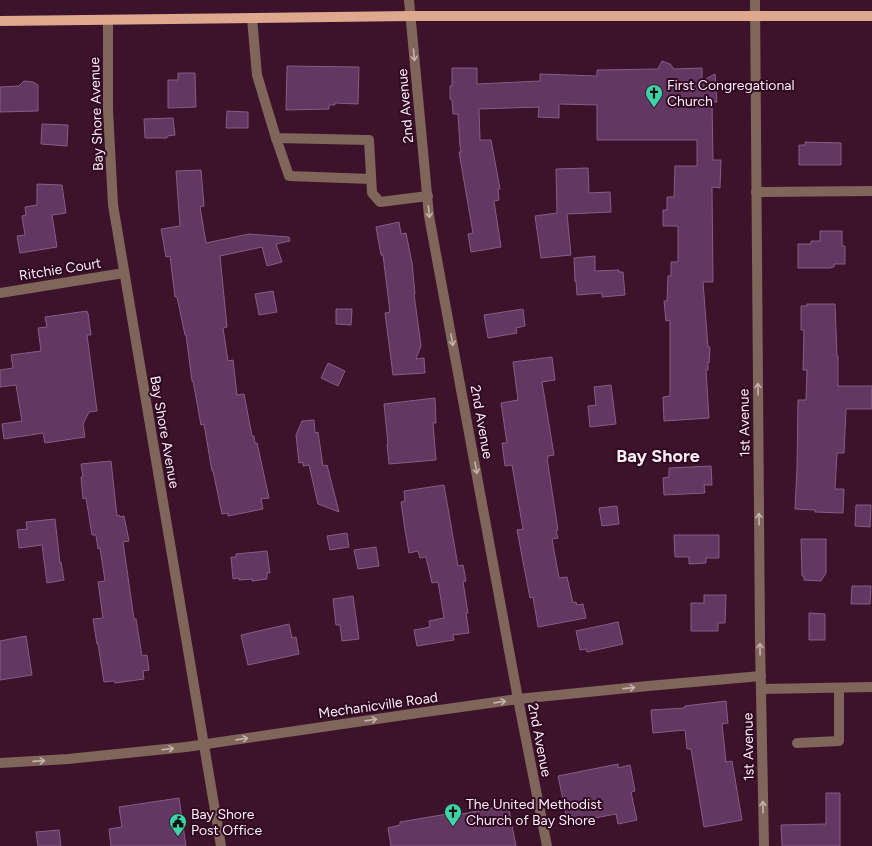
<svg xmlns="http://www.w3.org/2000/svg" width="872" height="846" font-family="Figtree,sans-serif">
  <rect width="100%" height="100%" fill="#3c132b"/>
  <g fill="#623762" stroke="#845e84">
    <polygon points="662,61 670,64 674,69 702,68 702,81 715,74 717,102 712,102 713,160 721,160 720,188 712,187 713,282 703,282 708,347 710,347 709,363 708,362 708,370 706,370 709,418 664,421 663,397 670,396 670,320 666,321 664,301 667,301 668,276 671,276 671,262 678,262 678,226 663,226 663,210 667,210 667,197 674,197 675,166 697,166 697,140 597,140 597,105 559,104 559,118 538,117 539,107 479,109 480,140 491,140 500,189 498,189 499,200 494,201 501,247 471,252 468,234 473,233 459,152 461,152 460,146 458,114 453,114 452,100 450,99 450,86 452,86 452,68 477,68 477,84 540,81 540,74 597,76 597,70 658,69"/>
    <polygon points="287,66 359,67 358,104 335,103 335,105 329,105 329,109 286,110"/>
    <polygon points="178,73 195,73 196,107 168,108 168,80 178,80"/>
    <polygon points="24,81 33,82 38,85 38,111 0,112 0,87 19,86"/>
    <polygon points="227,111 248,112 248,128 226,128"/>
    <polygon points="173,118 175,135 167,136 167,138 145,138 144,119"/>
    <polygon points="42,124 68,125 67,146 41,144"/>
    <polygon points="805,142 841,143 841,165 799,165 799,145 805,145"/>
    <polygon points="588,168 589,193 610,192 611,212 567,214 571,255 541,258 535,216 557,213 556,169"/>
    <polygon points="201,170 204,206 200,207 206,243 249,234 289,237 290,241 276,244 282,262 267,266 262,247 220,256 227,327 223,328 228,361 233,360 237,395 244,394 252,436 254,436 255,443 257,443 269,498 261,499 263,509 228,516 228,513 222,514 213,471 212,471 204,424 201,425 193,381 192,381 186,335 185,335 177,297 175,297 170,256 166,257 161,229 180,226 176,171"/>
    <polygon points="37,184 62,185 66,213 52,215 57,247 20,253 17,236 25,235 22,216 26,215 25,207 37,205"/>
    <polygon points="399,222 401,234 406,233 412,263 415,294 414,294 421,346 416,359 424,358 425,373 393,375 385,313 390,312 383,255 381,255 376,227"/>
    <polygon points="820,231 842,231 842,246 845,246 845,264 834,264 834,267 831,267 831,268 798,268 798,244 811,244 811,241 820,241"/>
    <polygon points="595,256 595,271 619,270 619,272 623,272 625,295 602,297 602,293 577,295 576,281 575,281 574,258"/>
    <polygon points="273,291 277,312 259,315 255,294"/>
    <polygon points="807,304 835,304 837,356 838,356 838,386 872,386 872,409 846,409 844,453 837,453 835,489 844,489 843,513 815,512 815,510 795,509 797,468 798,400 806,400 807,370 803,370 804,330 801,330 801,306 807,306"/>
    <polygon points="336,309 352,309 351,325 336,324"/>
    <polygon points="523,309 525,326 516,328 517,333 488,338 484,315"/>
    <polygon points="87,311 87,313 88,313 91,335 87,335 97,411 89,412 83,424 85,437 45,443 43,433 4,439 2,424 22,421 16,385 0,387 0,370 13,368 11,355 41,351 38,328 47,327 45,317"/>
    <polygon points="552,357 555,380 542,382 554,455 548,456 548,458 547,458 558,530 556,531 558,538 552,539 559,578 567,577 573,603 576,602 577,605 583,604 586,618 538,627 533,597 530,598 517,530 523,529 512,465 505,466 502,443 507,443 501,403 518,400 513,362"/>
    <polygon points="328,363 345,371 338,386 321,378"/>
    <polygon points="611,385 616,424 590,427 588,406 596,405 594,387"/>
    <polygon points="435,398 436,423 433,423 436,460 389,464 387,444 388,444 384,404"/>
    <polygon points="314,420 315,433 318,432 323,466 327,465 339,512 318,504 309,465 303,466 303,462 299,463 296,435 302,421"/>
    <polygon points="111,461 117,516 119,515 120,517 124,516 129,541 123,542 134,619 136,619 142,656 147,655 149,670 143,671 144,679 115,683 114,681 104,682 98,644 97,644 93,619 103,618 98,582 105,581 100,548 98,549 96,535 92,535 86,498 83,499 81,477 83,477 81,464"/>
    <polygon points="711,466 712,485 704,485 705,493 664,495 663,478 669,477 669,468"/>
    <polygon points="444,485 458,566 463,565 466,581 463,582 468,613 466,613 469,633 453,635 454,640 417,646 414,630 430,627 429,621 444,618 438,582 432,583 426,557 420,558 418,551 409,553 405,530 401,502 405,501 404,491"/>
    <polygon points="856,505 871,505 870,527 855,526"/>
    <polygon points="617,506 619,524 602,526 599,508"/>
    <polygon points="55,519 60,563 61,562 64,580 47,583 42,545 19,548 17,530 27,529 26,522"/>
    <polygon points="347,533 349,547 330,550 327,536"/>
    <polygon points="674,535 719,535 719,558 706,558 706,563 689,564 689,557 675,557"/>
    <polygon points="801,539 826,539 826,573 821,581 804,580 804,576 802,576"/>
    <polygon points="376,547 379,566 358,569 354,550"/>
    <polygon points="267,551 270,573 267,573 267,579 252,581 252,579 239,580 239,578 233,579 231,557 236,557 236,554"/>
    <polygon points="852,586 871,586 870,604 851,604"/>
    <polygon points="704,595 726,595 725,623 718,623 718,631 691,631 691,603 704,603"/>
    <polygon points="353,596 359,639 342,641 340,625 336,625 333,599"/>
    <polygon points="809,613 825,614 825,640 809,640"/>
    <polygon points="618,622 623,644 587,652 586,649 580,650 576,631"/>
    <polygon points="289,624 292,638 296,637 299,654 248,665 241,635"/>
    <polygon points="26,636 32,675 0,680 0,641"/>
    <polygon points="726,701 728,723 722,724 726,762 732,761 742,820 704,827 691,749 687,749 685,730 653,733 651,710 684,708 684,707 685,707 685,706"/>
    <polygon points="618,764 618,768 630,765 635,791 631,792 637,820 618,824 616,814 568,823 558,776"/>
    <polygon points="826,793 840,793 840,846 782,846 781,825 826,824"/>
    <polygon points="179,798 186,846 111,846 109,829 122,827 119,807"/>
    <polygon points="508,805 516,846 391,846 388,828 400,825 400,822 447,814 447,817"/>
    <polygon points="59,830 61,846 38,846 36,832"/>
  </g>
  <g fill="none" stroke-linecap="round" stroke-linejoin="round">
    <g stroke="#80665a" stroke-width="10">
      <polyline points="409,0 429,216 518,699 547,846"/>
      <polyline points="755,0 760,641 764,846"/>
      <polyline points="252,18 257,75 276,138 369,140 372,193 380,202 428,196"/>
      <polyline points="108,21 108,110 113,205 221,846"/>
      <polyline points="276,138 289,176 371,179"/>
      <polyline points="756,192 872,191"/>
      <polyline points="0,293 124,273"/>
      <polyline points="761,689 872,687"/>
      <polyline points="797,743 839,741 839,688"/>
      <polyline points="0,763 68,759 186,747 411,714 518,699 648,686 761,676"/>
    </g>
    <polyline stroke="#dea88e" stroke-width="10" points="0,21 410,16 872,16"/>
  </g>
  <defs><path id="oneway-shaft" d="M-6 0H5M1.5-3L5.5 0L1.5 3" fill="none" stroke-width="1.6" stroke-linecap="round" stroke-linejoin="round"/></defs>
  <g stroke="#c4b2b0">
    <use href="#oneway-shaft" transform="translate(414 55) rotate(85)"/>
    <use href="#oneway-shaft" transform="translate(429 212) rotate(83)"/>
    <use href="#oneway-shaft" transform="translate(452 340) rotate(80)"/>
    <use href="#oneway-shaft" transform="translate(758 389) rotate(-91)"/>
    <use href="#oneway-shaft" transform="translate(476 468) rotate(80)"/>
    <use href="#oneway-shaft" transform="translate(759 519) rotate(-91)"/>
    <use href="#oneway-shaft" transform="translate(760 649) rotate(-91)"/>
    <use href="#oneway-shaft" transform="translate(629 688) rotate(-6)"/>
    <use href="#oneway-shaft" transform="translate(500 702) rotate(-8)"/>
    <use href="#oneway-shaft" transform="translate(371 720) rotate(-8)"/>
    <use href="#oneway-shaft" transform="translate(242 739) rotate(-8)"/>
    <use href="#oneway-shaft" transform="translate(168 749) rotate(-7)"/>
    <use href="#oneway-shaft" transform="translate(39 761) rotate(-4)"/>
    <use href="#oneway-shaft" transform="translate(763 807) rotate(-91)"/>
  </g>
  <defs>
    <g id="church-pin" transform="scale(0.9)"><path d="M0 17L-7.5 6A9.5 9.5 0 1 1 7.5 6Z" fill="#3cd4a4" stroke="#310822"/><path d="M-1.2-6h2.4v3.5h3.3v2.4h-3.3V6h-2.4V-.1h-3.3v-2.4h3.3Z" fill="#111"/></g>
    <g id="civic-pin" transform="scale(0.9)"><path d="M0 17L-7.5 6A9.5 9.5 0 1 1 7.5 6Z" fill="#3cd4a4" stroke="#310822"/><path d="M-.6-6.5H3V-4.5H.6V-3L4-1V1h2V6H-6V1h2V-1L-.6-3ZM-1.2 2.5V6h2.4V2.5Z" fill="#111"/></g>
  </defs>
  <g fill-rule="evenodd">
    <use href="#church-pin" x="654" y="93"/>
    <use href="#church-pin" x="453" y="812"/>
    <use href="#civic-pin" x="178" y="822"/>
  </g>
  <g text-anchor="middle" stroke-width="4" stroke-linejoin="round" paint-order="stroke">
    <g font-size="14" fill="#fcf0f6" stroke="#310822" text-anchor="start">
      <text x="667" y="90">First Congregational<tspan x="667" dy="16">Church</tspan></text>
      <text x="466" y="809">The United Methodist<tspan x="466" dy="16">Church of Bay Shore</tspan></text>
      <text x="191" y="819">Bay Shore<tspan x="191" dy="16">Post Office</tspan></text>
    </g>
    <g font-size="14" fill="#fcf0f6" stroke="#310822">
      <text transform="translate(405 106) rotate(-95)" y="5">2nd Avenue</text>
      <text transform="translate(96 114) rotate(-92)" y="5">Bay Shore Avenue</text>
      <text transform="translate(60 269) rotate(-9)" y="5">Ritchie Court</text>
      <text transform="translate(482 422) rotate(80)" y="5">2nd Avenue</text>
      <text transform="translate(744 423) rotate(-91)" y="5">1st Avenue</text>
      <text transform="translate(165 432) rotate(80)" y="5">Bay Shore Avenue</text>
      <text transform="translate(378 705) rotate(-8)" y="5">Mechanicville Road</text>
      <text transform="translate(540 740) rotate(79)" y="5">2nd Avenue</text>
      <text transform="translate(748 747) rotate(-91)" y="5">1st Avenue</text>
    </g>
    <g font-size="18" font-weight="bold" fill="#fcf0f6" stroke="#310822">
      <text x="658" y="462">Bay Shore</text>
    </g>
  </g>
</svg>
